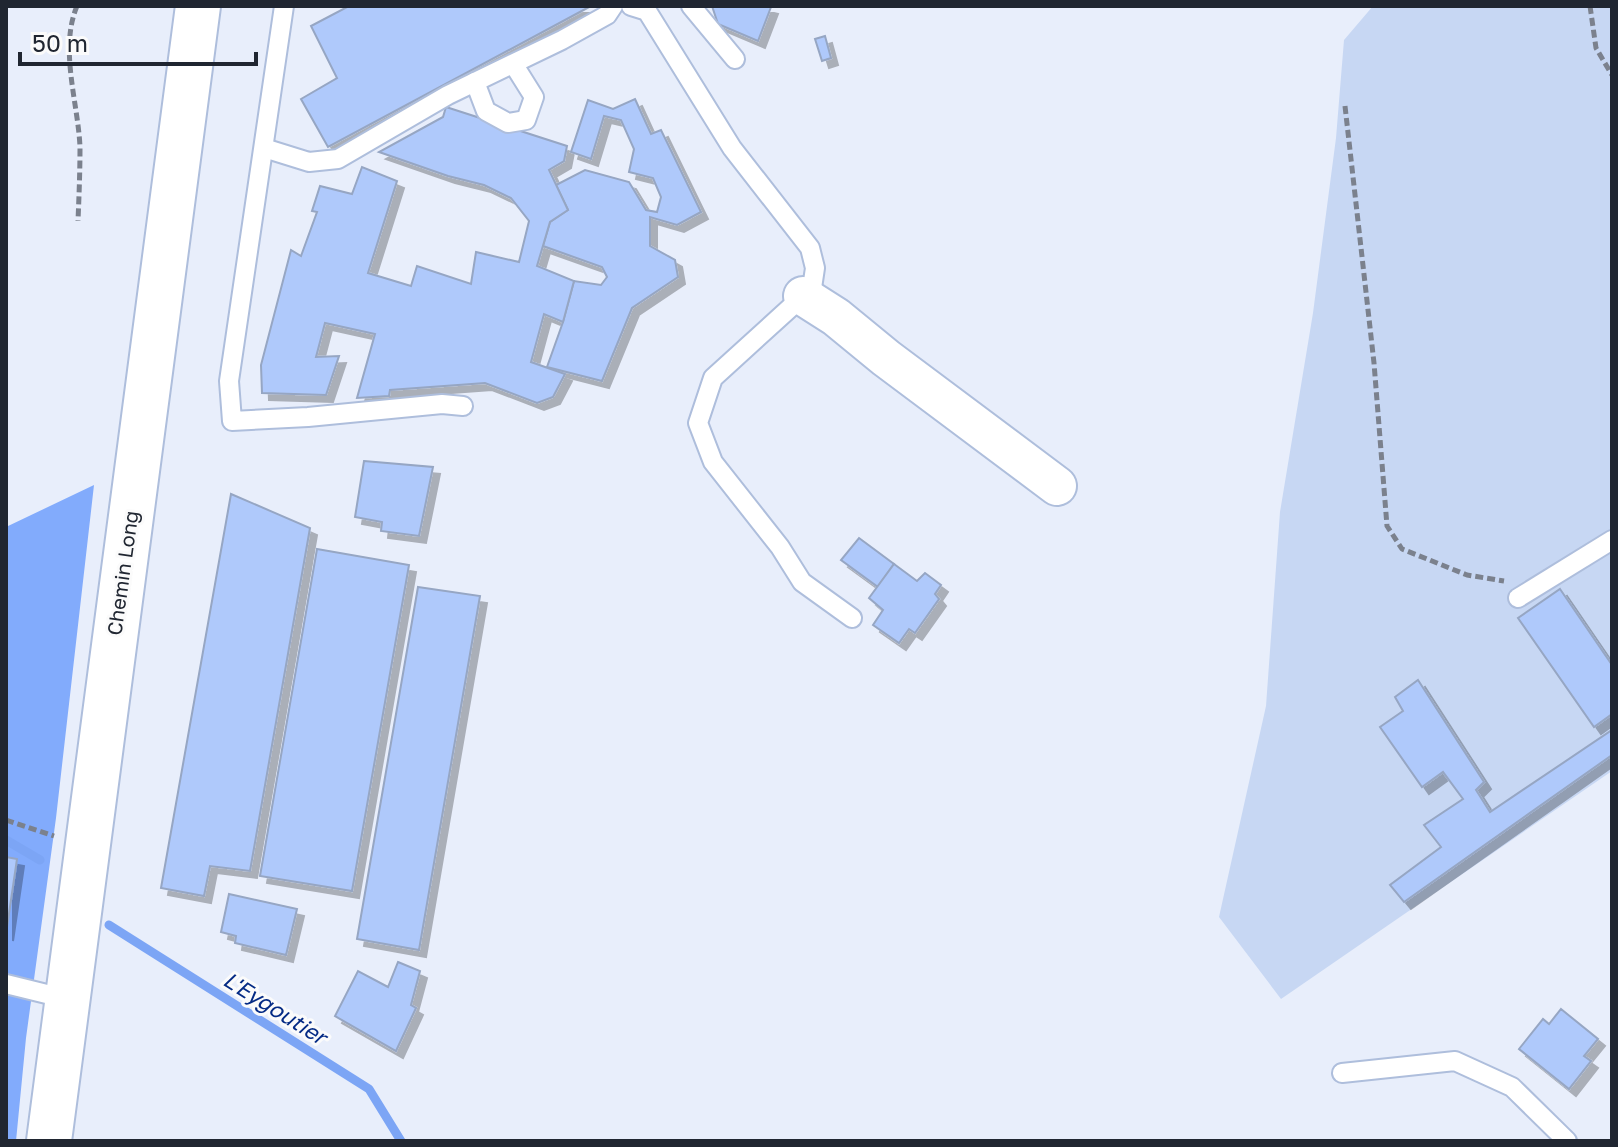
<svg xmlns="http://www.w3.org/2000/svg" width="1618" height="1147" font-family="'Golos Text',sans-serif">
  <defs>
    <filter id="shadow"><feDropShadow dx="7" dy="7" stdDeviation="0" flood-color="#0004"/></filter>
  </defs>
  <rect width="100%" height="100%" fill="#e8eefb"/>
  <polygon fill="#c7d7f3" points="1373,6 1612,6 1612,771 1281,999 1219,917 1266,706 1280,512 1313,313 1336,138 1344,40"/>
  <polygon fill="#82abfc" points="94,485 56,818 26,1038 16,1141 6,1141 6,527"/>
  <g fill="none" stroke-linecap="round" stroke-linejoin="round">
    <g stroke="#7ca5f5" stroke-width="9">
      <polyline points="6,840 40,860"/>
      <polyline points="109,925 369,1089 401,1141"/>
    </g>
  </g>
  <g fill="#afc9fb" stroke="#96a6c3" stroke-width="2" filter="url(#shadow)">
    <polygon points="349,6 591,6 328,147 301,99 337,78 311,26"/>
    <polygon points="712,6 767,6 771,7 758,41 718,24"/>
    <polygon points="825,36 831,58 822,61 815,39"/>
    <polygon points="635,99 651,134 661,130 701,212 677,225 650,217 650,246 675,260 678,277 632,308 602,381 547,367 563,322 574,281 601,285 607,277 602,267 543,246 550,222 568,210 556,185 585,170 629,182 646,210 657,212 661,197 653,178 629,172 634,149 621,120 604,116 591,159 571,152 588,100 613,109"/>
    <polygon points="446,107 567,146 564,161 549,170 568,210 550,222 537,266 574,281 563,322 544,314 531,362 565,374 553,397 537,403 485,383 390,390 389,396 357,398 375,334 325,323 316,357 339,356 326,395 262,393 261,365 291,250 301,256 317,212 312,211 320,186 352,194 362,167 397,181 368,273 411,286 417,266 471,284 476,252 519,262 529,221 511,198 484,185 448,176 379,152 443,117"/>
    <polygon points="364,461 433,467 419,536 381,531 382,522 355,517"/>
    <polygon points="231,494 310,528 250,871 210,866 204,896 161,888"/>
    <polygon points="859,538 894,564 878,587 841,560"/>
    <polygon points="317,549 409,565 352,891 260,876"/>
    <polygon points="894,564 917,581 925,573 941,585 935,594 939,599 915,633 909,629 899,643 873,625 883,610 869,598"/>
    <polygon points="418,587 480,596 419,950 357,939"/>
    <polygon points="1560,589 1612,665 1612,714 1594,727 1518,618"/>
    <polygon points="1418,680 1484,782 1476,790 1490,812 1612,730 1612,755 1404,902 1390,885 1441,847 1424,825 1463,799 1443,772 1422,787 1380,727 1403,711 1395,697"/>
    <polygon points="6,857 17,859 6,934"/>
    <polygon points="229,894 297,909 286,955 235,943 236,936 221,932"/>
    <polygon points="398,962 420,971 411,1005 416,1008 396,1051 335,1016 358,971 388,987"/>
    <polygon points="1561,1009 1598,1039 1584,1056 1591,1061 1569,1089 1519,1049 1543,1019 1549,1024"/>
  </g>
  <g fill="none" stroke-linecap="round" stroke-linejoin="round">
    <g stroke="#aebedc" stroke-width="22">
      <g id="lane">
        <polyline points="284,6 229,381 232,421 308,417 442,404 463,406"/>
        <polyline points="631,6 647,11 732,148 810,248 815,268 812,288 713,378 698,423 713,462 780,547 802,582 852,618"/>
        <polyline points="691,6 735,59"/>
        <polyline points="475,82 486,111 508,123 526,120 534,97 514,65"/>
        <polyline points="264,148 309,162 338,159 448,95 562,40 607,15 613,6"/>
        <polyline points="1518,598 1612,540"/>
        <polyline points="6,984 67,999"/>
        <polyline points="1342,1073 1455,1061 1512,1087 1567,1141"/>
      </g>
    </g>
    <g stroke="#aebedc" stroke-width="42">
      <polyline id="street" points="803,296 836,317 886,358 1057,486"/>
    </g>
    <g stroke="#aebedc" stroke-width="48">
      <polyline id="secondary" points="49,1141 198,6"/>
    </g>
    <g stroke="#7b818d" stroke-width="5" stroke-dasharray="8 4" stroke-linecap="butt">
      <path d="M77,6C59,49 78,102 80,147C80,172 79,196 78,221"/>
      <polyline points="1590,6 1596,48 1612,75"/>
      <polyline points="1345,106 1374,363 1387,526 1402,549 1467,575 1504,581"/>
      <polyline points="6,820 54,836"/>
    </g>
    <use href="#lane" stroke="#fff" stroke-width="18"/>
    <use href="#street" stroke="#fff" stroke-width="38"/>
    <use href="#secondary" stroke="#fff" stroke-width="44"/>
  </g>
  <g text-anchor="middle" stroke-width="6" stroke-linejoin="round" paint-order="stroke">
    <g font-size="20" fill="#202631" stroke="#fbfbfb">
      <text transform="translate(123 573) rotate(-82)" y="7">Chemin Long</text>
    </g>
    <g font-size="22" font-style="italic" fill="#052b85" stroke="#fbfbfb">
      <text transform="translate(275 1008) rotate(32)" y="8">L'Eygoutier</text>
    </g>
  </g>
  <rect width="1618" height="1147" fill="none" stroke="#202631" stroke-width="16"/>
  <path d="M20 52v12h236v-12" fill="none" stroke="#202631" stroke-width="4"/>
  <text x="32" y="52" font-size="24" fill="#202631" stroke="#fbfbfb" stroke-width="6" paint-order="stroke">50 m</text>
</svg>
